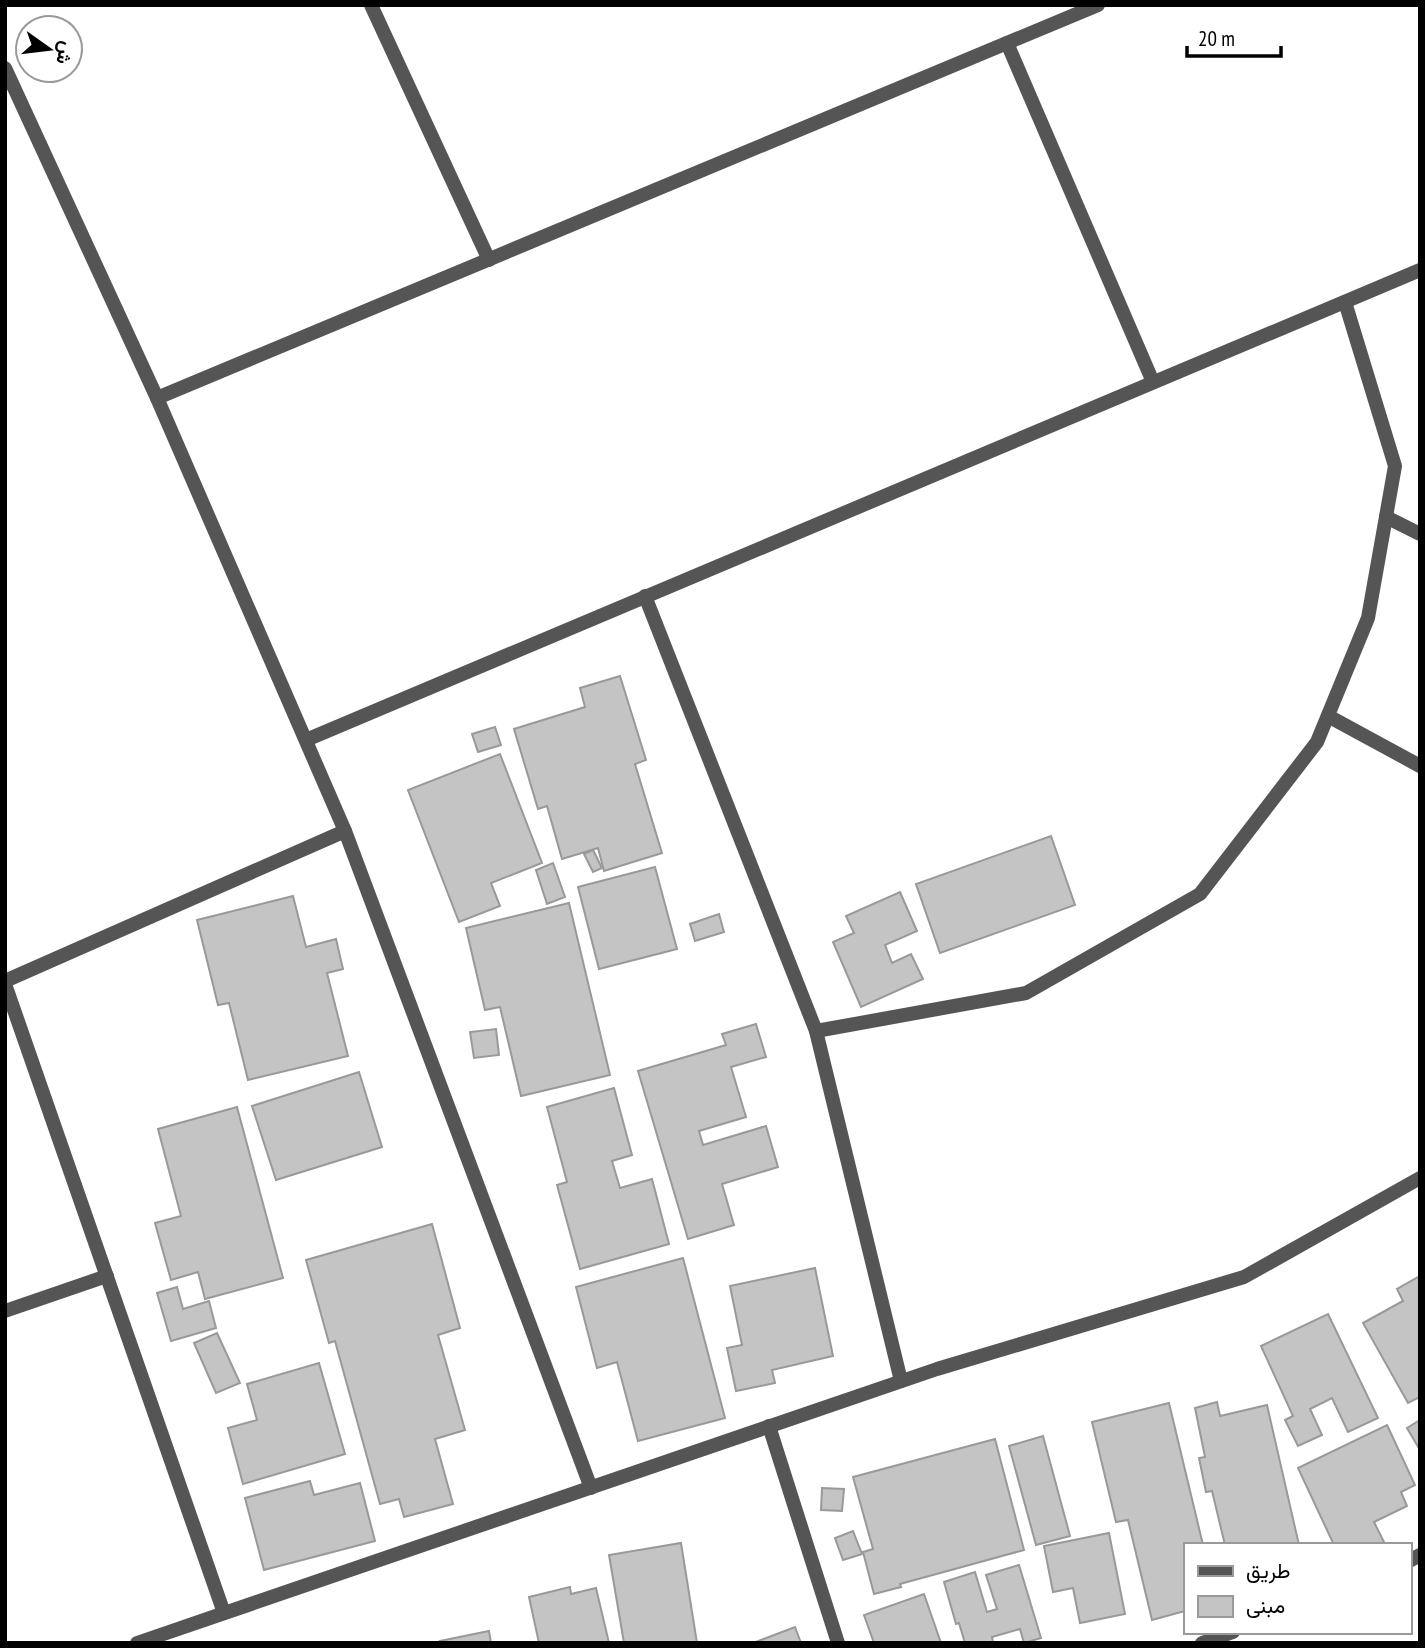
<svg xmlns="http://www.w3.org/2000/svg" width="1425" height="1648" font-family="'PT Sans Narrow',Vazirmatn,sans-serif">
  <rect width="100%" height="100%" fill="#fff"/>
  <g fill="#c4c4c4" stroke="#999" stroke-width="2">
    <polygon points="620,676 646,760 635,764 662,853 604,871 598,848 562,859 547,806 538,809 514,729 585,707 580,688"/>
    <polygon points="495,727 501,745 478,752 472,734"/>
    <polygon points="500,754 542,863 491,883 500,906 459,922 408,790"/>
    <polygon points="1051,836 1075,905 940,953 916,884"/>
    <polygon points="593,850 602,868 593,872 584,854"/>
    <polygon points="553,863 565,897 547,904 536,870"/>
    <polygon points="655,867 677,949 599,969 578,887"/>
    <polygon points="900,892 917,931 885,945 892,963 911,954 923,979 861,1007 833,942 854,933 846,916"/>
    <polygon points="293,896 306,947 336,939 343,969 327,973 348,1056 248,1080 229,1003 218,1005 197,920"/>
    <polygon points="569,903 610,1075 521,1096 500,1007 485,1010 466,928"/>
    <polygon points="719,914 724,932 695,941 690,924"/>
    <polygon points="756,1024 766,1057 731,1067 746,1117 699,1131 703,1145 766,1126 778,1167 722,1184 734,1225 688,1239 638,1071 726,1045 722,1034"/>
    <polygon points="496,1029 499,1055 474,1058 470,1032"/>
    <polygon points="359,1072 382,1147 276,1180 252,1106"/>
    <polygon points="614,1088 632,1155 612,1161 620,1188 652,1179 669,1244 580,1269 557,1185 567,1182 547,1107"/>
    <polygon points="237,1107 283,1278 205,1299 198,1272 171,1280 155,1223 181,1216 158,1129"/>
    <polygon points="432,1224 460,1328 438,1335 465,1430 435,1439 453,1504 404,1517 399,1499 380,1504 335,1341 329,1343 306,1260"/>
    <polygon points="683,1258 725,1418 638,1441 617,1362 597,1368 576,1287"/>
    <polygon points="815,1268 833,1356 772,1370 775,1383 736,1391 727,1348 742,1345 730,1286"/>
    <polygon points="1420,1276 1420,1397 1408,1403 1363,1323 1403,1301 1397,1289"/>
    <polygon points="177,1287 183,1309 209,1301 216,1328 171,1341 157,1293"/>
    <polygon points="1328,1314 1378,1418 1348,1432 1332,1398 1310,1409 1322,1435 1298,1446 1285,1420 1293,1416 1261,1346"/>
    <polygon points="217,1333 240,1383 216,1393 194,1343"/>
    <polygon points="319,1363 345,1454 243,1484 228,1428 257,1420 247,1384"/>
    <polygon points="1217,1402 1220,1416 1267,1405 1299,1545 1225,1545 1212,1491 1206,1492 1199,1458 1205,1457 1195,1408"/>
    <polygon points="1169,1403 1203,1545 1185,1545 1185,1611 1152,1620 1128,1520 1116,1522 1092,1422"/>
    <polygon points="1420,1420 1420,1450 1407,1428"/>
    <polygon points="1387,1425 1415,1485 1401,1492 1407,1506 1374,1522 1384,1542 1379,1545 1334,1545 1298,1468"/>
    <polygon points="1043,1436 1070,1536 1036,1545 1009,1446"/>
    <polygon points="995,1439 1024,1550 900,1584 901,1587 874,1594 863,1552 873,1549 853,1477"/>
    <polygon points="310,1481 314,1495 360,1483 375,1541 264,1570 245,1498"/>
    <polygon points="822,1488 844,1489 842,1511 821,1510"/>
    <polygon points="853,1531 862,1554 843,1560 835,1538"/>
    <polygon points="1109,1533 1125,1614 1080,1623 1073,1588 1053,1592 1044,1546"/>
    <polygon points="681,1543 697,1643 624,1643 609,1555"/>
    <polygon points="1019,1565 1041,1638 1024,1643 1020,1629 992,1637 993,1643 965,1643 959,1623 956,1624 944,1582 975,1572 987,1612 997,1609 986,1575"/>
    <polygon points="570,1587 571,1594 596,1588 609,1643 539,1643 529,1597"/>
    <polygon points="924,1594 941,1643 874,1643 864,1615"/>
    <polygon points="795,1627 801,1643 753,1643"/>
    <polygon points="489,1631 491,1643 441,1643 440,1641"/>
  </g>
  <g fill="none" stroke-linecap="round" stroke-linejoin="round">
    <g stroke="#555" stroke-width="14">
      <polyline points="371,5 489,260"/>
      <polyline points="1007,43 1153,382"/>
      <polyline points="5,68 157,398 345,831 591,1488"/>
      <polyline points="157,398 1098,5"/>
      <polyline points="1386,517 1420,534"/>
      <polyline points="645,596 816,1031 901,1381"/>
      <polyline points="1328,716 1420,766"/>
      <polyline points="306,740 1420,270"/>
      <polyline points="5,981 345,831"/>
      <polyline points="5,984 224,1613"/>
      <polyline points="816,1031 1026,993 1200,894 1317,742 1368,618 1395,466 1345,302"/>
      <polyline points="5,1311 107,1276"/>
      <polyline points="769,1426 838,1643"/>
      <polyline points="1409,1561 1420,1555"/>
      <polyline points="137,1643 937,1369 1244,1277 1420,1178"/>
      <polyline points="1202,1643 1233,1632"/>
    </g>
  </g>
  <rect width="1425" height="1648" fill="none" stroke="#000000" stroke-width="14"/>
  <rect x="1184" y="1543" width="228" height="91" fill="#ffffff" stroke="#999999" stroke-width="2"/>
  <rect x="1198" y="1566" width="35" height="10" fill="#555555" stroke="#999999" stroke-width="2"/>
  <text x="1246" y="1578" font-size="21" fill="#000000">طريق</text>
  <rect x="1198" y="1596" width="35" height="21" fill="#c4c4c4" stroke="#999999" stroke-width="2"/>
  <text x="1246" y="1613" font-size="21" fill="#000000">مبنى</text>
  <g transform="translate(49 49) rotate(104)"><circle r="33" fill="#ffffff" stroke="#999999" stroke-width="2"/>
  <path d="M0-5L12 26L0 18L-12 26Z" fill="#000000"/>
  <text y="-10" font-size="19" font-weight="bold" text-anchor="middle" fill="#000000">ش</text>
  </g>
  <path d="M1187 46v10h94v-10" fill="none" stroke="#000000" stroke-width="3.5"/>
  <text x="1198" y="46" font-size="21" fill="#000000" stroke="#ffffff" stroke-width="5" paint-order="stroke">20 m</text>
</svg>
